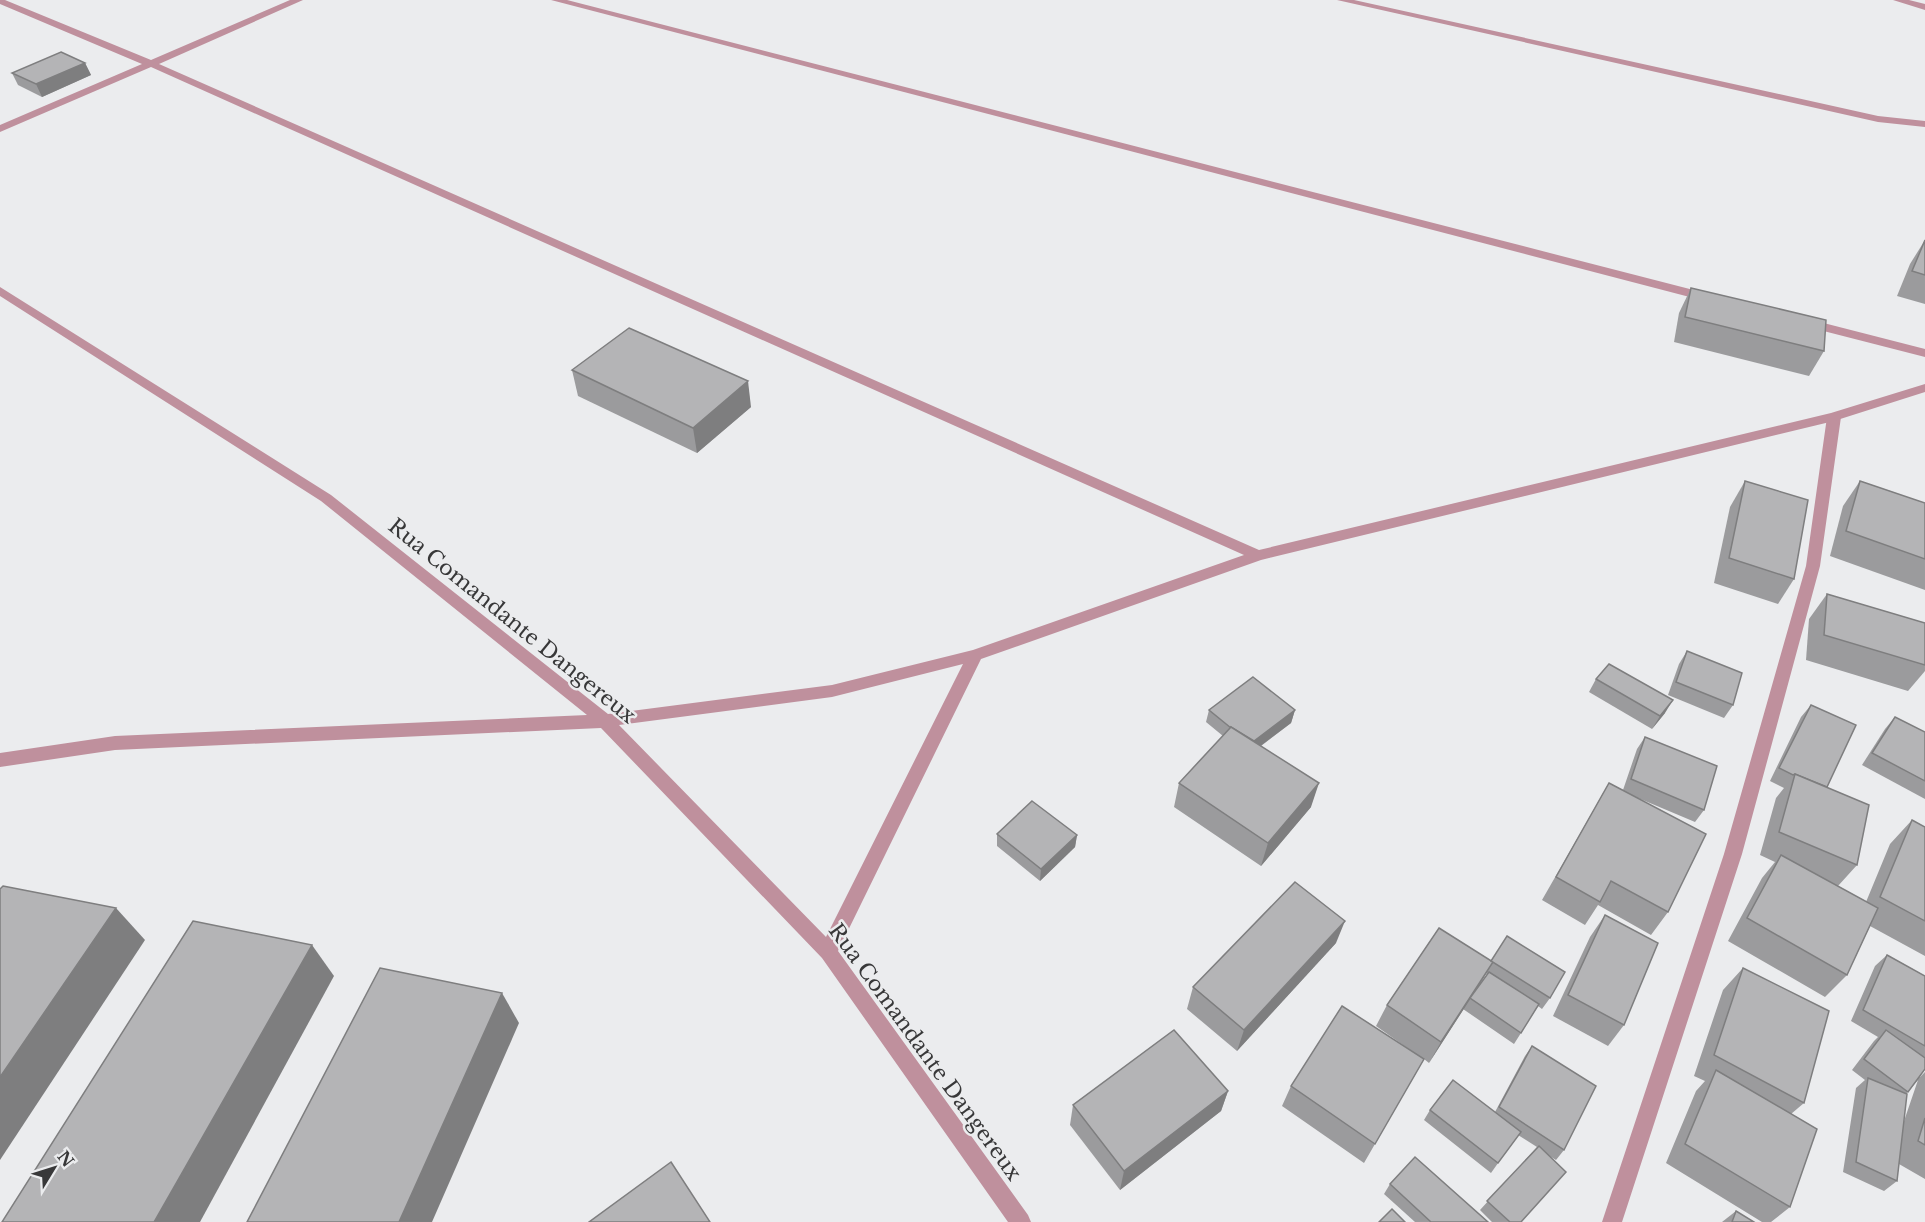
<svg xmlns="http://www.w3.org/2000/svg" width="1925" height="1222" font-family="'Libre Baskerville',serif">
  <rect width="100%" height="100%" fill="#ebecee"/>
  <g fill="none" stroke-linecap="round" stroke-linejoin="round">
    <polygon fill="#bf909d" fill-rule="evenodd" points="1834,413 1841,417 1820,566 1742,854 1622,1222 1602,1222 1724,854 1806,566 1827,417"/>
    <g fill="#bf909d" fill-rule="evenodd">
      <path d="M0,0H5L151,60L290,0H303L159,64L1259,550L1831,413L1925,384V392L1834,421L1261,560L981,659L838,951L1028,1215L1031,1222H1008L822,958L601,728L115,750L0,767V753L115,736L587,715L321,501L0,296V287L331,495L608,714L832,685L973,650L1244,555L151,67L0,132V125L142,64L0,4ZM963,664L826,937L619,725L832,697Z"/>
      <polygon points="551,0 567,0 1713,295 1715,298 1709,302 1705,301"/>
      <polygon points="1337,0 1354,0 1878,116 1925,121 1925,127 1878,122"/>
      <polygon points="1893,0 1909,0 1925,4 1925,10"/>
      <polygon points="1808,319 1925,349 1925,357 1804,326 1802,323"/>
    </g>
  </g>
  <g fill="#9b9b9d" fill-rule="evenodd">
    <polygon points="85,63 91,75 42,97 18,85 12,73"/>
    <polygon points="1925,240 1925,304 1897,296 1910,264"/>
    <polygon points="1691,288 1824,351 1809,376 1674,342 1679,313"/>
    <polygon points="572,370 751,407 697,453 578,396"/>
    <polygon points="1745,481 1794,579 1778,604 1714,583 1730,507"/>
    <polygon points="1860,481 1925,503 1925,590 1830,556 1843,506"/>
    <polygon points="1827,594 1925,623 1925,671 1908,691 1806,660 1809,619"/>
    <polygon points="1687,651 1733,705 1724,718 1668,695 1679,664"/>
    <polygon points="1596,679 1665,713 1652,729 1589,692"/>
    <polygon points="1811,705 1827,787 1857,865 1838,886 1866,902 1890,844 1912,820 1925,827 1925,956 1870,926 1847,975 1825,997 1728,941 1762,878 1775,862 1760,855 1776,798 1784,788 1770,781 1801,717"/>
    <polygon points="1209,710 1295,710 1291,723 1261,746 1311,807 1261,866 1174,807 1179,783 1223,736 1206,722"/>
    <polygon points="1895,717 1925,732 1925,799 1862,765 1885,729"/>
    <polygon points="1645,737 1704,810 1695,822 1638,798 1668,912 1651,935 1598,905 1585,925 1542,900 1609,783 1623,790 1637,749"/>
    <polygon points="997,834 1077,835 1075,847 1040,881 997,846"/>
    <polygon points="1605,915 1624,1025 1608,1046 1553,1016 1590,937"/>
    <path d="M1439,928L1550,998L1542,1009L1538,1006L1514,1044L1463,1009L1464,1008L1429,1063L1424,1059L1364,1163L1282,1106L1291,1086L1423,1059L1376,1026L1387,1005ZM1486,973L1487,974L1474,993Z"/>
    <polygon points="1336,943 1237,1051 1187,1009 1193,987"/>
    <path d="M1887,955L1925,976V1057L1920,1077L1925,1072V1179L1899,1164L1897,1181L1884,1191L1843,1172L1856,1088L1865,1080L1852,1070L1874,1041L1878,1037L1851,1021L1875,966ZM1918,1080L1903,1124L1906,1094Z"/>
    <polygon points="1743,968 1804,1103 1791,1114 1790,1207 1771,1222 1762,1222 1666,1163 1696,1091 1705,1081 1694,1076 1723,990"/>
    <polygon points="1532,1046 1564,1150 1556,1160 1548,1155 1521,1222 1492,1222 1480,1210 1537,1147 1518,1135 1491,1173 1424,1120 1430,1110 1495,1112 1525,1056"/>
    <polygon points="1228,1091 1221,1111 1120,1190 1070,1125 1073,1105"/>
    <polygon points="1390,1184 1488,1222 1415,1222 1384,1194"/>
    <polygon points="1736,1211 1754,1222 1722,1222"/>
  </g>
  <g fill="#7e7e7f">
    <polygon points="85,63 91,75 42,97 36,84"/>
    <polygon points="748,381 751,407 697,453 693,428"/>
    <polygon points="1673,700 1665,713 1652,729 1660,716"/>
    <polygon points="1295,710 1291,723 1247,756 1250,744"/>
    <polygon points="1319,783 1311,807 1261,866 1268,843"/>
    <polygon points="1077,835 1075,847 1040,881 1041,869"/>
    <polygon points="116,908 145,940 0,1160 0,1077"/>
    <polygon points="1345,921 1336,943 1237,1051 1244,1030"/>
    <polygon points="312,945 334,976 200,1222 154,1222"/>
    <polygon points="1493,962 1480,984 1429,1063 1441,1042"/>
    <polygon points="502,993 519,1023 432,1222 399,1222"/>
    <polygon points="1228,1091 1221,1111 1120,1190 1124,1171"/>
  </g>
  <g fill="#b4b4b6" stroke="#7e7e7f" stroke-width="1.5">
    <polygon points="61,52 85,63 36,84 12,73"/>
    <polygon points="1925,240 1925,275 1912,271"/>
    <polygon points="1691,288 1826,320 1824,351 1685,317"/>
    <polygon points="629,328 748,381 693,428 572,370"/>
    <polygon points="1745,481 1808,500 1794,579 1729,558"/>
    <polygon points="1860,481 1925,503 1925,559 1846,531"/>
    <polygon points="1827,594 1925,623 1925,665 1824,635"/>
    <polygon points="1687,651 1742,673 1733,705 1676,682"/>
    <polygon points="1609,664 1673,700 1660,716 1596,679"/>
    <polygon points="1253,677 1295,710 1254,741 1231,727 1231,728 1209,710"/>
    <polygon points="1811,705 1856,725 1827,787 1795,774 1793,775 1779,768"/>
    <polygon points="1895,717 1925,732 1925,781 1872,753"/>
    <polygon points="1231,727 1319,783 1268,843 1179,783"/>
    <polygon points="1645,737 1717,766 1704,810 1631,779"/>
    <polygon points="1795,774 1869,805 1857,865 1779,832"/>
    <polygon points="1609,783 1706,834 1668,912 1611,881 1600,902 1556,877"/>
    <polygon points="1032,801 1077,835 1041,869 997,834"/>
    <polygon points="1912,820 1925,827 1925,921 1880,897"/>
    <polygon points="1781,855 1878,908 1847,975 1747,918"/>
    <polygon points="1295,882 1345,921 1244,1030 1193,987"/>
    <polygon points="3,886 116,908 0,1077 0,889"/>
    <polygon points="1605,915 1658,943 1624,1025 1568,995"/>
    <polygon points="193,921 312,945 154,1222 2,1222"/>
    <polygon points="1439,928 1493,962 1441,1042 1387,1005"/>
    <polygon points="1507,936 1565,972 1550,998 1491,961"/>
    <polygon points="1887,955 1925,976 1925,1046 1863,1010"/>
    <polygon points="380,968 502,993 399,1222 247,1222"/>
    <polygon points="1743,968 1829,1011 1804,1103 1714,1055"/>
    <polygon points="1489,972 1539,1004 1521,1033 1470,998"/>
    <polygon points="1342,1006 1424,1059 1375,1144 1291,1086"/>
    <polygon points="1174,1030 1228,1091 1124,1171 1073,1105"/>
    <polygon points="1886,1030 1925,1058 1925,1069 1908,1092 1864,1059"/>
    <polygon points="1532,1046 1596,1086 1564,1150 1499,1107"/>
    <polygon points="1716,1070 1817,1129 1790,1207 1685,1144"/>
    <polygon points="1868,1078 1907,1094 1897,1181 1856,1162"/>
    <polygon points="1453,1080 1521,1132 1498,1163 1430,1110"/>
    <polygon points="1925,1118 1925,1145 1918,1141"/>
    <polygon points="1539,1146 1566,1172 1521,1222 1510,1222 1487,1201"/>
    <polygon points="1415,1157 1488,1222 1431,1222 1390,1184"/>
    <polygon points="671,1162 710,1222 589,1222"/>
    <polygon points="1392,1209 1405,1222 1379,1222"/>
    <polygon points="1736,1211 1754,1222 1732,1222"/>
  </g>
  <g text-anchor="middle" stroke-width="5" stroke-linejoin="round" paint-order="stroke">
    <g font-size="21" fill="#383839" stroke="#ebecee">
      <text transform="translate(512 621) rotate(39)" y="7">Rua Comandante Dangereux</text>
      <text transform="translate(925 1052) rotate(54)" y="7">Rua Comandante Dangereux</text>
    </g>
  </g>
  <g transform="translate(54 1168) rotate(52)" stroke="#ebecee" stroke-width="4.5" paint-order="stroke">
  <path d="M0-4.5L10 22L0 15L-10 22Z" fill="#383839"/>
  <text y="-9" font-size="16" font-weight="bold" text-anchor="middle" fill="#383839">N</text>
  </g>
</svg>
